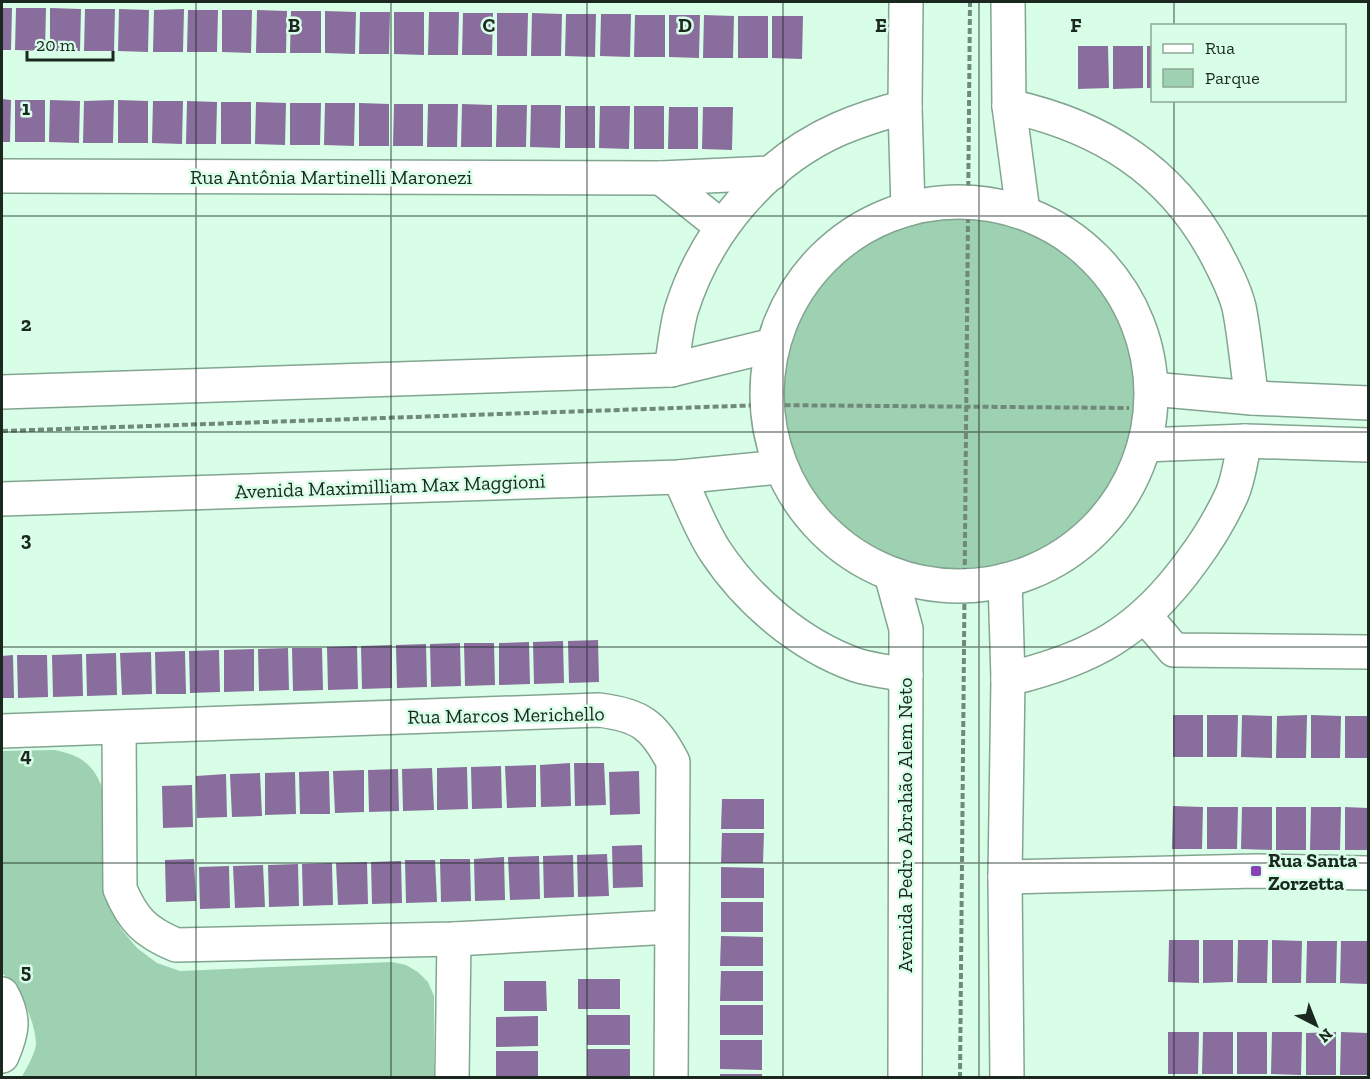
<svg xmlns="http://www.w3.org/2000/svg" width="1370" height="1079" font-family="'Zilla Slab',serif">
  <rect width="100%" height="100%" fill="#d9fee7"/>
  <g fill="#9ed0b2">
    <circle cx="959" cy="394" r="175"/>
    <path d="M55,750C83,756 94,765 104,792L111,906L121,929L137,948L157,963L180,971L392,962L406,965L418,972L428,982L434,996V1077H22C26,1068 36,1053 36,1043C35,1020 19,987 2,973V751Z"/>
  </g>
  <g fill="#886d9d">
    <polygon points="2,8 12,8 11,50 2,50"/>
    <polygon points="16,8 46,8 45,51 15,50"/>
    <polygon points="50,8 81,9 80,51 50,51"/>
    <polygon points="85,9 115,9 114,51 84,51"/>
    <polygon points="119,9 149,10 148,52 118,51"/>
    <polygon points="184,9 183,52 153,52 154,10"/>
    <polygon points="188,10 218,10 217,52 187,52"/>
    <polygon points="222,10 252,10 251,53 222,52"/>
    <polygon points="257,10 287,11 286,53 256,53"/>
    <polygon points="291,11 321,11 321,53 290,53"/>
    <polygon points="325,11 356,12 355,54 325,53"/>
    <polygon points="360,12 390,12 389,54 359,54"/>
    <polygon points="394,12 424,12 424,55 394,54"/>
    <polygon points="429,12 459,12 458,55 428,55"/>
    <polygon points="463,13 493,13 492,55 462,55"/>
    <polygon points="497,13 528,13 527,56 497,56"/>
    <polygon points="532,13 562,14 561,56 531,56"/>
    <polygon points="566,14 596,14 595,57 565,56"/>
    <polygon points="601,14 631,14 630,57 600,56"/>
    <polygon points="635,15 665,15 665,57 634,57"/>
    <polygon points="669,15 700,15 699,58 669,57"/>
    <polygon points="704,15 734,16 733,58 703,58"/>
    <rect x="738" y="16" width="30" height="42"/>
    <polygon points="772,16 803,16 802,59 772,58"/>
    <polygon points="1078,46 1108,46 1109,88 1078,89"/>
    <polygon points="1113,46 1143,46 1143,88 1113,89"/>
    <rect x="1147" y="46" width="5" height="42"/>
    <polygon points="2,99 11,100 10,142 2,142"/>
    <rect x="15" y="100" width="30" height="42"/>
    <polygon points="50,100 80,101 79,143 49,142"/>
    <polygon points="114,100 113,143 83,143 84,101"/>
    <polygon points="118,100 148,101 148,143 118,143"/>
    <polygon points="153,101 183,101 182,144 152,143"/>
    <polygon points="187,101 217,102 216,144 186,144"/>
    <rect x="221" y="102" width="30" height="42"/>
    <polygon points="256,102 286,103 285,145 255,144"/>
    <polygon points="290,103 321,103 320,145 290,145"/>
    <polygon points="325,103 355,103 354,146 324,145"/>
    <polygon points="359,103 389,104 389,146 359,146"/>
    <polygon points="394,104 423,104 423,146 393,146"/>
    <polygon points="428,104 458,104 457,147 427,147"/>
    <polygon points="462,104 492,105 492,147 461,147"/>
    <polygon points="497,105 527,105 526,147 496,147"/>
    <polygon points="531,105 561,105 560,148 530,147"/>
    <rect x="565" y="106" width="30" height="42"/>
    <polygon points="600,106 630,106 629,149 599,148"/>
    <rect x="634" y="106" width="30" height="43"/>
    <polygon points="669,107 698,107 698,149 668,149"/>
    <polygon points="703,107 733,107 732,150 702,149"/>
    <polygon points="598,640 599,682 569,683 568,641"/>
    <polygon points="563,641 564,683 534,684 533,642"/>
    <polygon points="529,642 530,684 499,685 499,643"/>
    <polygon points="460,643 461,686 431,687 430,644"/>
    <polygon points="464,643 494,643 495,685 465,686"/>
    <polygon points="426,644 427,687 397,688 396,645"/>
    <polygon points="392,645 392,688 362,689 361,646"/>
    <polygon points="357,646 358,689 328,690 327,647"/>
    <polygon points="288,648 289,690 259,691 258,649"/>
    <polygon points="292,648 322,648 323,690 293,691"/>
    <polygon points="254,649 254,691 224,692 224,650"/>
    <polygon points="219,650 220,692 190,693 189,651"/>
    <polygon points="185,651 186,694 156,694 155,652"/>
    <polygon points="151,652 152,694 122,695 120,653"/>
    <polygon points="116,653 117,695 87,696 86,654"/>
    <polygon points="82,654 83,696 53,697 52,655"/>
    <polygon points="13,655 14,698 2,698 2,656"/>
    <polygon points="17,655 47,655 48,697 18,698"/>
    <rect x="1173" y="715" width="30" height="42"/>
    <polygon points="1207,715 1238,715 1237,757 1207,757"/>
    <polygon points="1242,715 1272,716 1272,758 1241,757"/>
    <polygon points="1307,715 1306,758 1276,758 1277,716"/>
    <polygon points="1311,715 1341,716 1340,758 1311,758"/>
    <rect x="1345" y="716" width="23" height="42"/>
    <polygon points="570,763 571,806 541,807 540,765"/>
    <polygon points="574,763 604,763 606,805 575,806"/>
    <polygon points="536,765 536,807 507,808 505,766"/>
    <polygon points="501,766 502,808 472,809 471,767"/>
    <polygon points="467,767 468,809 437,810 437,768"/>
    <polygon points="432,768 434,810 403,811 402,769"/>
    <polygon points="398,769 399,811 369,812 368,770"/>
    <polygon points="364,770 364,812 335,813 333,771"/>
    <polygon points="329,771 330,814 300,814 299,772"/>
    <polygon points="639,771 640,814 610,815 609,772"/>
    <polygon points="295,772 296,814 265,815 265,773"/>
    <polygon points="260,773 262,816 232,817 230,774"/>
    <polygon points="226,774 227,817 197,818 196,776"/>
    <polygon points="192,785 193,827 163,828 162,786"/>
    <polygon points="722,799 764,799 764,829 721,829"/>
    <polygon points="1173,806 1203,807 1202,849 1172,849"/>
    <polygon points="1207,807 1238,807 1237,849 1207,849"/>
    <polygon points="1242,807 1272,807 1272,850 1241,849"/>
    <rect x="1276" y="807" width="30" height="43"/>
    <polygon points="1311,807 1341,807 1340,850 1310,850"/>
    <polygon points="1345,807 1368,808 1368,850 1345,850"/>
    <polygon points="722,833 764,833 763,863 721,863"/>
    <polygon points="642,845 643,887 613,888 612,846"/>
    <polygon points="607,854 609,896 578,897 577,855"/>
    <polygon points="573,855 574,897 544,898 543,856"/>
    <polygon points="539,856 540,899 510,900 508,857"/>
    <polygon points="504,857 505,900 475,901 474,859"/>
    <polygon points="194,859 196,901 166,902 165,860"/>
    <polygon points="440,859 470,859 471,901 441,902"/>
    <polygon points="405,860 435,860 437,902 406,903"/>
    <polygon points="401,861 402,903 372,904 371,862"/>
    <polygon points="367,862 368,904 338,905 336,863"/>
    <polygon points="332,863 333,905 303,906 302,864"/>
    <polygon points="298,864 299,906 269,907 268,865"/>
    <polygon points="263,865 265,907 235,908 233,866"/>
    <polygon points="229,866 230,908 200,909 199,867"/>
    <polygon points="721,867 764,868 764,898 721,898"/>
    <rect x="721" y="902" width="42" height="30"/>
    <polygon points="721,936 763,937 763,966 720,966"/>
    <polygon points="1169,940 1199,940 1199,983 1168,982"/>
    <polygon points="1203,940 1233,940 1233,982 1203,983"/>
    <polygon points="1238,940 1268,940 1267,983 1237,983"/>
    <polygon points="1272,940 1302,941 1301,983 1272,983"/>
    <polygon points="1307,941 1337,941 1336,983 1306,983"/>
    <polygon points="1341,941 1368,941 1368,984 1340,983"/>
    <polygon points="721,971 763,971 763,1001 720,1001"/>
    <rect x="578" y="979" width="42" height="30"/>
    <polygon points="504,981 546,981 547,1011 504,1011"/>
    <rect x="720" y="1005" width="43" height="30"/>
    <rect x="587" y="1015" width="43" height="30"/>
    <polygon points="538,1016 538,1046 496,1047 496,1017"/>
    <polygon points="1168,1032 1199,1032 1198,1074 1168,1074"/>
    <polygon points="1203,1032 1233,1032 1233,1074 1202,1074"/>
    <rect x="1237" y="1032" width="30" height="42"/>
    <polygon points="1272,1032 1302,1032 1301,1075 1271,1074"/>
    <polygon points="1336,1032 1336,1075 1306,1075 1306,1033"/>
    <polygon points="1341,1032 1368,1033 1368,1075 1340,1075"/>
    <polygon points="720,1040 762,1040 762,1070 720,1069"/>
    <rect x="587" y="1049" width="43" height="29"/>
    <rect x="496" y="1051" width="42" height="27"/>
    <rect x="720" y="1074" width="42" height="4"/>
  </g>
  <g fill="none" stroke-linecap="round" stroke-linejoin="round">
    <g stroke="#82a590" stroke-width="36">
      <g id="minor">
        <polyline points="906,2 905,107 908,209"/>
        <polyline points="1008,2 1009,106 1023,212"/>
        <path d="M1009,106C1100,126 1170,169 1215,252C1224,269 1234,288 1239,307C1245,337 1247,368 1252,398"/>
        <polyline points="2,176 661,178 772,173"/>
        <polyline points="661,178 722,227"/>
        <path d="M671,370C674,351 676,330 681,311C705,233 764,162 839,129C860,120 882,113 905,107"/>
        <polyline points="1152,389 1252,398 1368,403"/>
        <polyline points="1144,445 1245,441 1368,445"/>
        <path d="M679,477C691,502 700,528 715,551C748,601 800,645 856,665C872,670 890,672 906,675"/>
        <polyline points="1145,616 1174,650 1368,652"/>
        <path d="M1008,679C1092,659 1141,632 1192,561C1207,541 1221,518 1232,494C1239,478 1241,458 1245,441"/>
        <path d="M119,728L120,889C133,920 145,932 176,945L454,939L671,927"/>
        <path d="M2,731L599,710C640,715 654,725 673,762L671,1078"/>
        <polyline points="1005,877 1256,871 1368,873"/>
        <path d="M2,994C15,1018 13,1031 2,1056"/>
        <polyline points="452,1078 454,939"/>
      </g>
    </g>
    <g stroke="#82a590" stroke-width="36">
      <g id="tertiary">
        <circle cx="959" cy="394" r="192"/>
        <polyline points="2,392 671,370 773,345"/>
        <polyline points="2,499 679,477 779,467"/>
        <polyline points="891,574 906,629 905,1078"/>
        <polyline points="1005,580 1008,679 1005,877 1007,1078"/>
      </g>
    </g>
    <g stroke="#70897a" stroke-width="4" stroke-dasharray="6 3" stroke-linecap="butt">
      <polyline points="2,431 764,405 1129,408"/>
      <polyline points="960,1078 970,2"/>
    </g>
    <use href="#minor" stroke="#fff" stroke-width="33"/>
    <use href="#tertiary" stroke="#fff" stroke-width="33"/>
  </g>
  <path fill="none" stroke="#1a2820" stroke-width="1.5" stroke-opacity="0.55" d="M196,2V1078M391,2V1078M587,2V1078M783,2V1078M979,2V1078M1174,2V26M1174,100V1078M2,216H1368M2,432H1368M2,647H1368M2,863H1368"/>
  <rect fill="#8842b6" stroke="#d9fee7" stroke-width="2" x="1250" y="865" width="12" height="12" rx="3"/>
  <g text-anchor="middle" stroke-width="5" stroke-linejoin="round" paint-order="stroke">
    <g font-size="20" fill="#1a2820" stroke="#d9fee7">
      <text x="331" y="184">Rua Antônia Martinelli Maronezi</text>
      <text transform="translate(390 486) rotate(-2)" y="7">Avenida Maximilliam Max Maggioni</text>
      <text transform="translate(506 715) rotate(-1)" y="7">Rua Marcos Merichello</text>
      <text transform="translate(905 825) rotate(-90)" y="7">Avenida Pedro Abrahão Alem Neto</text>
    </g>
    <g font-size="20" font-weight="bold" fill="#1a2820" stroke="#d9fee7" text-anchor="start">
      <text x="1268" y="867">Rua Santa<tspan x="1268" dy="23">Zorzetta</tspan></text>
    </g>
  </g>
  <g font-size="20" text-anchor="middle" font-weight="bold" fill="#1a2820" stroke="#d9fee7" stroke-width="5" stroke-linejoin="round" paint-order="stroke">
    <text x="294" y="32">B</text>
    <text x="489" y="32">C</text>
    <text x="685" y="32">D</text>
    <text x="881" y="32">E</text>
    <text x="1076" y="32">F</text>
    <text x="26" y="115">1</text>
    <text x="26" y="331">2</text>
    <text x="26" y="546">3</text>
    <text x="26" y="762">4</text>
    <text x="26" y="978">5</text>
  </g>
  <rect width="1370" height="1079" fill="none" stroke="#1a2820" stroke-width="6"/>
  <rect x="1151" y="24" width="195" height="78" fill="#d9fee7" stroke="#8da897" stroke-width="1.5"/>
  <rect x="1163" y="44" width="30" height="9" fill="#ffffff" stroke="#8da897" stroke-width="1.5"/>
  <text x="1205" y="54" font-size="18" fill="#1a2820">Rua</text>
  <rect x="1163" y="69" width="30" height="18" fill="#9ed0b2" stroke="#8da897" stroke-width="1.5"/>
  <text x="1205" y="84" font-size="18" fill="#1a2820">Parque</text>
  <g transform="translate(1316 1025) rotate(138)" stroke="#d9fee7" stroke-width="4.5" paint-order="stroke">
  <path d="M0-4.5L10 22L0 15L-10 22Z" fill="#1a2820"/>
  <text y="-9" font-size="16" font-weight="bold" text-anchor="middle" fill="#1a2820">N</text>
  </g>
  <path d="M27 51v9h86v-9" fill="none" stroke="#1a2820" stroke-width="3"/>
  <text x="36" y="51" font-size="18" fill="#1a2820" stroke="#d9fee7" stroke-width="4.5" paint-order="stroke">20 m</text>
</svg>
